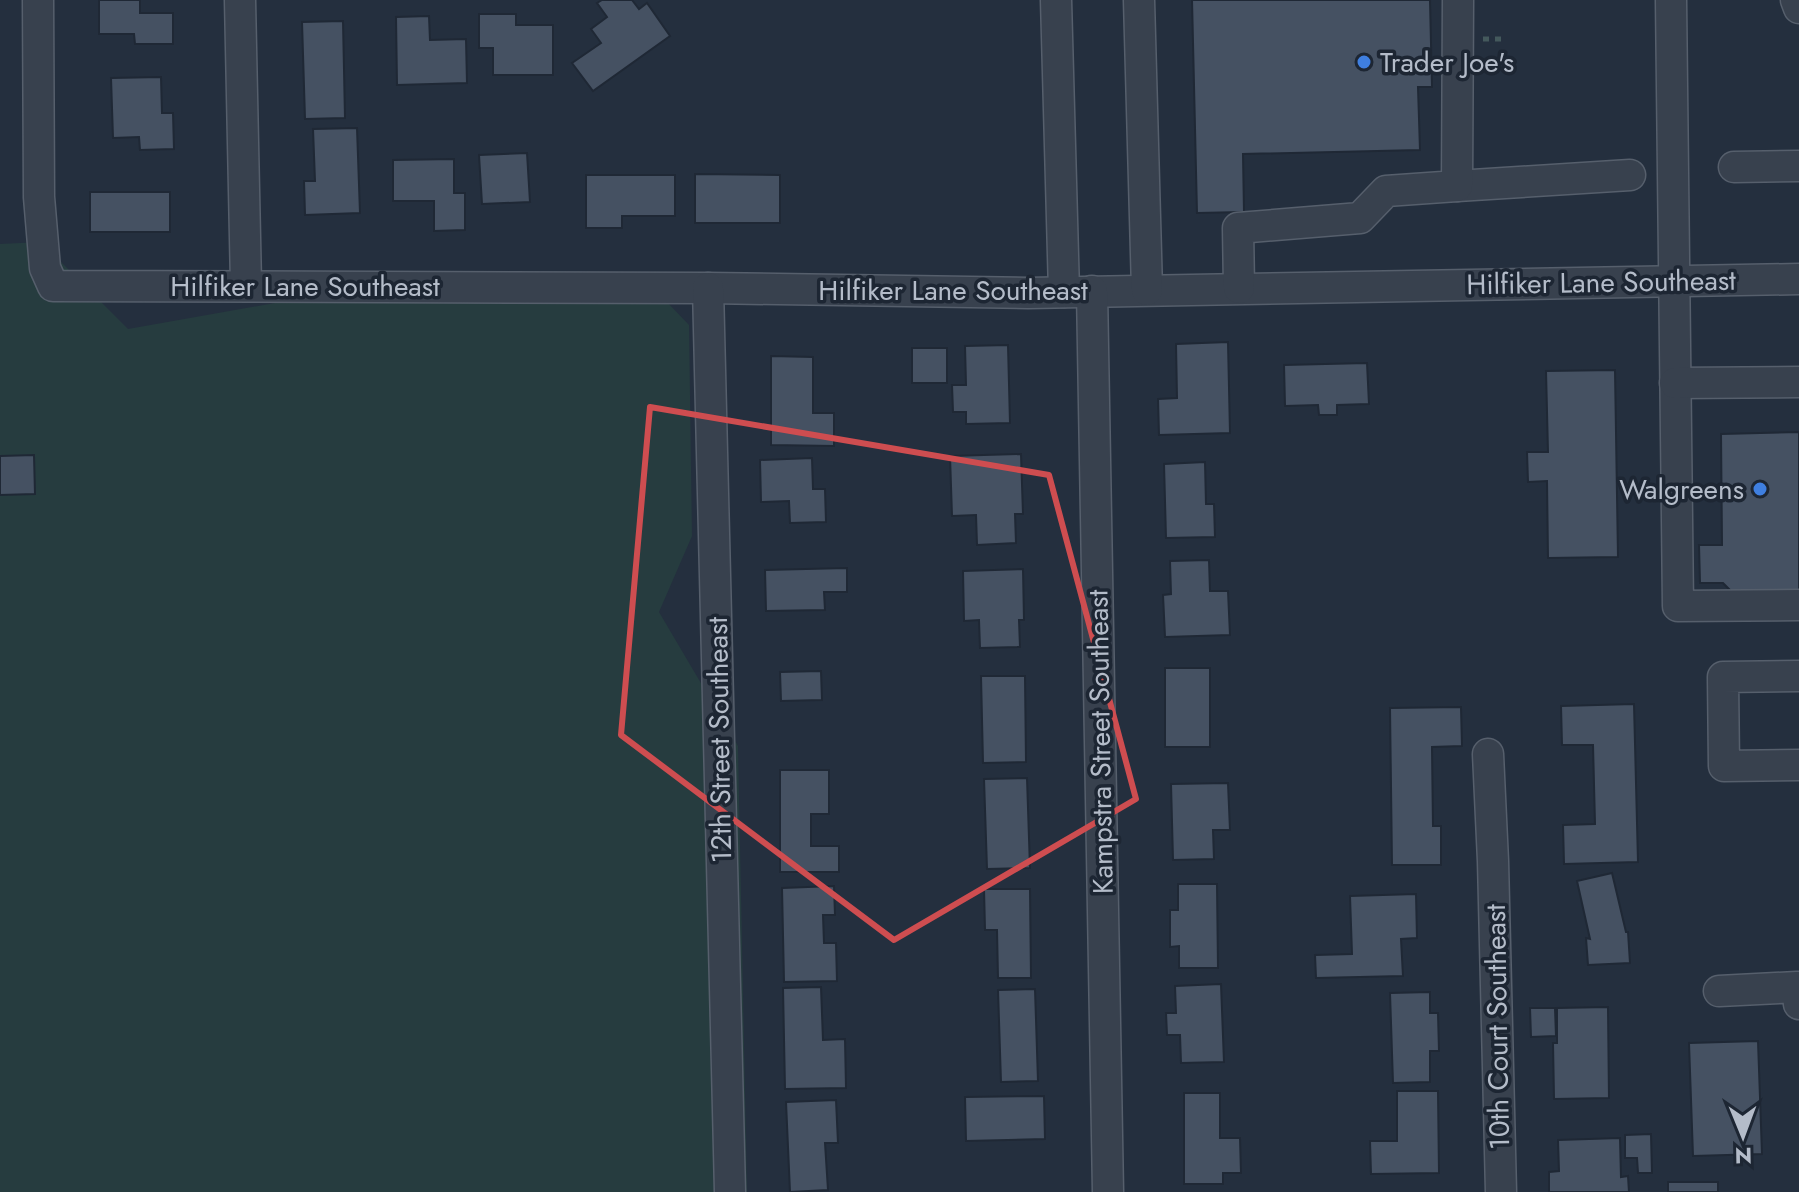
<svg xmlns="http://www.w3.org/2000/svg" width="1799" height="1192" font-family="Jost,sans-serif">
  <rect width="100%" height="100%" fill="#242f3e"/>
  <polygon fill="#263c3f" points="41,242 128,329 275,303 667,302 689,325 692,536 659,612 738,746 747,1192 0,1192 0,244"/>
  <g fill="#455162" stroke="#1f2835" stroke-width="2">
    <polygon points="99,0 140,0 140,13 173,13 173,44 135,44 134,34 99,34"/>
    <polygon points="602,0 632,0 639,9 647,3 670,36 593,91 572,63 601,43 591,29 607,17 597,3"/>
    <polygon points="1192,0 1430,0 1432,87 1418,87 1420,150 1243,154 1244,212 1197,213"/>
    <polygon points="479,14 516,14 516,25 553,25 553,75 493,75 493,48 479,48"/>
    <polygon points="429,16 430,40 466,39 467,83 397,85 396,17"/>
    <polygon points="343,21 345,118 305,119 302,22"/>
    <polygon points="161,77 162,113 173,113 174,149 140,150 139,137 113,138 111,78"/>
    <polygon points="357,128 360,213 305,215 304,181 315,181 313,129"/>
    <polygon points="527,153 530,202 482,204 479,155"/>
    <polygon points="454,159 454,193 465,193 465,230 434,231 434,201 393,201 393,160"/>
    <polygon points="695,174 780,175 780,223 695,223"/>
    <polygon points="586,175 675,175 675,216 622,216 622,228 586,228"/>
    <rect x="90" y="192" width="80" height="40"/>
    <polygon points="1228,342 1230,433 1159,435 1158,399 1177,398 1176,344"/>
    <polygon points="1008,345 1010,423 966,424 966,412 953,412 952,385 966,385 965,346"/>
    <rect x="912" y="348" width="35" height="35"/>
    <polygon points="771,356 813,357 813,413 834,413 834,446 771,445"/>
    <polygon points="1367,363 1369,404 1337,405 1337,415 1319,415 1318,405 1285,406 1284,365"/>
    <polygon points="1615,370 1618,557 1548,558 1547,481 1528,482 1527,452 1548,452 1546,371"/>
    <polygon points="1799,432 1799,595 1736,596 1723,583 1700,583 1699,545 1722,545 1721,434"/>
    <polygon points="1021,454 1023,514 1015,514 1016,543 977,545 976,515 952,516 950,456"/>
    <polygon points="34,455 35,494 0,495 0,456"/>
    <polygon points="812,458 813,489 825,489 826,522 790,523 789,501 761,502 760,460"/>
    <polygon points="1205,462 1206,504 1214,504 1215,537 1166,538 1164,464"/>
    <polygon points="1209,560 1210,591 1228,591 1230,635 1165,637 1163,595 1171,594 1170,561"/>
    <polygon points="847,568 847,592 824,592 825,610 766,611 765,570"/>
    <polygon points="1023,569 1024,620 1019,620 1020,647 980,648 979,620 964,621 963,571"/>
    <rect x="1165" y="668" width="45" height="79"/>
    <polygon points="821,671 822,700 781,701 780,672"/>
    <polygon points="981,676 1025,676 1026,762 983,763"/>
    <polygon points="1634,704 1638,862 1564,864 1563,825 1595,824 1593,745 1562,745 1561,706"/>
    <polygon points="1461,707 1462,746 1432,747 1433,826 1441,826 1441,865 1392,865 1390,708"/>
    <polygon points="780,770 829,770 829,814 811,814 811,846 839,846 839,872 780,872"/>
    <polygon points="1027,778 1030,868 987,869 984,779"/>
    <polygon points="1228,783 1230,830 1213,830 1214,859 1173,860 1171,784"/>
    <polygon points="1612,873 1626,932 1628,932 1630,963 1588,965 1586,938 1590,939 1577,881"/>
    <polygon points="1178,884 1217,884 1218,968 1179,968 1179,946 1170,947 1170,910 1178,910"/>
    <polygon points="834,886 835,915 823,915 824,943 836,943 837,981 784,982 782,888"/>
    <polygon points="984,889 1030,889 1031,978 998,978 997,930 985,930"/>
    <polygon points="1416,894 1417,938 1401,939 1403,976 1316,978 1315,955 1352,954 1350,896"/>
    <polygon points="1221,984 1224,1062 1181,1063 1180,1035 1167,1035 1166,1013 1176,1013 1175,986"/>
    <polygon points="821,987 823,1040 845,1039 846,1088 785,1089 783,988"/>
    <polygon points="1035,989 1038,1081 1001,1082 998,990"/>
    <polygon points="1430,992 1430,1013 1438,1013 1439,1051 1430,1051 1430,1082 1393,1083 1390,993"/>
    <polygon points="1608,1007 1609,1098 1554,1099 1553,1043 1557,1043 1557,1008"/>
    <polygon points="1530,1008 1555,1008 1556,1036 1531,1037"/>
    <polygon points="1758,1041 1762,1154 1693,1156 1689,1043"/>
    <polygon points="1397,1091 1438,1091 1439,1173 1371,1174 1370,1141 1397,1141"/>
    <polygon points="1184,1093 1220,1093 1220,1138 1240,1138 1241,1173 1223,1173 1223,1184 1184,1184"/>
    <polygon points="1044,1096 1045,1139 966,1141 965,1097"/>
    <polygon points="836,1100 838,1143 825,1143 828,1190 790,1192 786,1102"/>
    <polygon points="1651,1134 1652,1173 1638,1173 1637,1158 1625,1158 1625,1135"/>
    <polygon points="1620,1138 1621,1177 1628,1176 1629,1192 1549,1192 1549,1172 1559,1171 1558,1140"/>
    <rect x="1668" y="1182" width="50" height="10"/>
  </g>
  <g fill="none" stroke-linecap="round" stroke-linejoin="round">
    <g stroke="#565f6c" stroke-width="33">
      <g id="minor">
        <polyline points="38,0 39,197 45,268 53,286 708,288 1028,293 1799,279"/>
        <polyline points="240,0 246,285"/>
        <polyline points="1056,0 1064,292"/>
        <polyline points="1139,0 1147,290"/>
        <polyline points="1671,0 1678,606 1799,605"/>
        <polyline points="1796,0 1799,8"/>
        <polyline points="1734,167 1799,166"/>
        <polyline points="1457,186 1630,175"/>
        <polyline points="708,288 730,1192"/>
        <polyline points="1239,288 1238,228 1360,218 1386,191 1457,186 1458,0"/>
        <polyline points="1092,291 1108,1192"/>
        <polyline points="1675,383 1799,382"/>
        <polyline points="1799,676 1723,677 1724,766 1799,765"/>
        <polyline points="1488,754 1493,861 1501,1192"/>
        <polyline points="1719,991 1797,987 1799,1004"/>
      </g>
    </g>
    <polyline stroke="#44595c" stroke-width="5" stroke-dasharray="6 6" stroke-linecap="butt" points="1483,39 1501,39"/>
    <use href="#minor" stroke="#38414e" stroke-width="30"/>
  </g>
  <path fill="none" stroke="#ce4d50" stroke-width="6" stroke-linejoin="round" d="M650,407L1049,475L1136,799L894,940L621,735Z"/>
  <g fill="#3f7fe0" stroke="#1d2633" stroke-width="3">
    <circle cx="1364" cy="62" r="8"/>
    <circle cx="1760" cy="489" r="8"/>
  </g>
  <g text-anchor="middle" stroke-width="7" stroke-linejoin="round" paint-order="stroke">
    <g font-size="28" fill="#b4bcc9" stroke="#1d2633" text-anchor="start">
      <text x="1380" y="72">Trader Joe's</text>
      <text x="1744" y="499" text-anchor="end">Walgreens</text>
    </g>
    <g font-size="28" fill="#b4bcc9" stroke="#1d2633">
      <text transform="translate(1601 282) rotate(-1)" y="10">Hilfiker Lane Southeast</text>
      <text x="305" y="296">Hilfiker Lane Southeast</text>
      <text x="953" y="300">Hilfiker Lane Southeast</text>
      <text transform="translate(719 740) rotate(-91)" y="10">12th Street Southeast</text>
      <text transform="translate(1100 742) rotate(-91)" y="10">Kampstra Street Southeast</text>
      <text transform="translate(1497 1027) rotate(-91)" y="10">10th Court Southeast</text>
    </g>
  </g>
  <g transform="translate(1743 1136) rotate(179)" stroke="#1d2633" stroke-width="6" paint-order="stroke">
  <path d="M0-6L14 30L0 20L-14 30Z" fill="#b4bcc9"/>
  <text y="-12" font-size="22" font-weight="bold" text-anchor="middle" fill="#b4bcc9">N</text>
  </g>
</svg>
